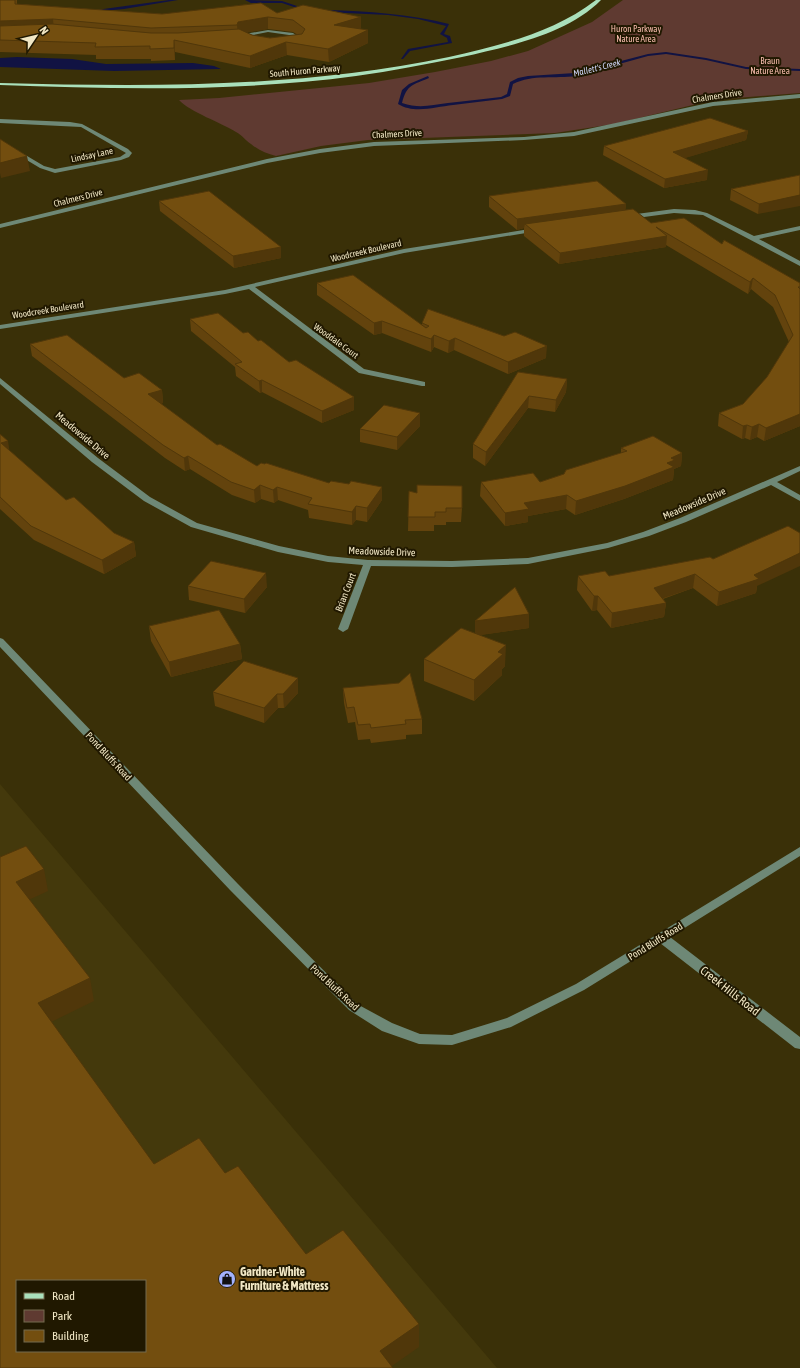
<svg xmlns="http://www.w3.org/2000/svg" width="800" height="1368" font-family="'Asap Condensed',sans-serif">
  <rect width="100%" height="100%" fill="#3a3008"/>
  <path fill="#44390c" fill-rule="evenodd" d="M0,784L497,1368H0ZM17,1281H145V1351H17Z"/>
  <path fill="#5f3a31" d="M623,0H800V93L724,99L701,103L614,124L555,133L368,140L321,146L276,156C267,154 258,150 251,144C246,141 242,135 236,132C222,123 190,112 179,100L219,98L369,83L435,72L491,61L528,51L592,22Z"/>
  <polygon fill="#111343" points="17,57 72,59 106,64 193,63 214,66 221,69 114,71 0,67 0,58"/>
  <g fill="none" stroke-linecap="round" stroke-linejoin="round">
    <g fill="#111343" fill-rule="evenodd">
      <polygon points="169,0 178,0 124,9 91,12 89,11"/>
      <polygon points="245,0 282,1 309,10 306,11 282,3 251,3"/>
      <path d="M326,10C368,11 409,14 449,24L444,34L450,36L452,43L410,51L403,59H401L408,49L448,42L447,38L440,34L446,26L418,19L388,15L325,12Z"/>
      <path d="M666,52L706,58L746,67L800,69V71L746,69L706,60L666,54L648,56L576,76C555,79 533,74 513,84L510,96L502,99C486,101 469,103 453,105C435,107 414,114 398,104L402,90L409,84L428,76L429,78C413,85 407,84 402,103C420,109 431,105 448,103C466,101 484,99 501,97L507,94L510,82L518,78L528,76L575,73L648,54Z"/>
    </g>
    <g fill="#6e8876" fill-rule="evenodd">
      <path d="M268,30L293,33L304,41L302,45C282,50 256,52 239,39V35ZM268,32L289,35L300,41C288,51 256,45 243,38V37Z"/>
      <polygon points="800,94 800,98 713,106 574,136 524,140 374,146 320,153 267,163 0,228 0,224 267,159 320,149 374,142 524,137 574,132 713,102"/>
      <polygon points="0,119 70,122 82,124 128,149 132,153 129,157 121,160 55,173 40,168 0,144 0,140 44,166 55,169 120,157 126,153 81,127 0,123"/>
      <polygon points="674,209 695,210 707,213 754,236 800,226 800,230 759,239 800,261 800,266 703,215 674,213 629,219 626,217 629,215"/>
      <polygon points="536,228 538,229 538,231 404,253 255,287 364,369 425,382 425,386 422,386 359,373 249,289 225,294 0,329 0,325 225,290 404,249"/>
      <polygon points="0,378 98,458 150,497 197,523 279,546 328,556 368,560 452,561 528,558 607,543 643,532 680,518 800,466 800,471 777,482 800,495 800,501 771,485 686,522 649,536 608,548 528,564 452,567 371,566 348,629 343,632 338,629 363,565 328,562 278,552 191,527 144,501 92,462 0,384"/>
      <polygon points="0,638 3,639 238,884 357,1004 392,1023 420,1034 452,1035 507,1018 576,984 800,847 800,856 670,937 800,1037 800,1049 795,1048 660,943 584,990 511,1027 452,1045 419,1044 382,1031 349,1010 230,890 0,647"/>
    </g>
    <path fill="#aae0bb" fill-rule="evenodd" d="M596,0H601C566,35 509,46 462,57C427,64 392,71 356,76C238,92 118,89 0,85V83C150,87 301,88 449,57C501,45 553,33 596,0Z"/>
  </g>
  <g fill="#63430d" fill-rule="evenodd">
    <path d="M0,0H17V4L162,14L277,13L361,28L359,29L368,43L329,62L287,55L250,68L175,52V60L151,61V59H96V55L0,52ZM268,29L293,32L298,35L270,38L252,35L246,32Z"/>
    <polygon points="748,131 746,140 684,158 707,180 664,188 603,155 604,146"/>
    <polygon points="800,175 758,214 730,200 731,189"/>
    <polygon points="489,196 626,204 625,211 651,223 722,244 800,283 800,426 764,441 757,437 750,440 745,438 742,439 718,426 719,413 743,404 767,377 789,342 773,307 751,289 748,294 666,245 666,247 559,264 524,236 524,228 517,230 489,207"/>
    <polygon points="159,201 281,247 281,258 234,268 160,211"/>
    <polygon points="317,283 422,325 422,323 546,358 508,374 454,350 448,353 434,347 431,352 382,333 374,335 317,295"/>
    <polygon points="190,319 243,333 258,341 289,362 354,397 354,410 322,423 262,392 260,393 236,376 235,367 191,331"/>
    <polygon points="30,344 124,378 162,390 163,403 160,404 217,445 257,466 329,483 349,484 382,487 382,500 367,522 356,520 352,525 309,518 308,510 278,500 274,503 261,499 255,503 232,495 190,469 185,471 165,458 32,356"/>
    <polygon points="518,372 567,379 566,392 555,412 528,408 485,466 473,458 473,444"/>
    <polygon points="420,426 397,450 360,442 360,429"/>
    <polygon points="0,434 9,450 66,500 114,533 134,542 136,556 104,574 34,540 0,509"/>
    <polygon points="621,448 682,453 681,466 674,469 673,480 624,499 575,515 566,509 528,516 528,522 505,526 480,496 481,482 540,482 564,474 621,453"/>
    <polygon points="409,491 462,508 461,522 446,522 446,525 434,525 434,531 408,531"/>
    <polygon points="713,559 757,586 756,593 717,606 693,588 663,599 666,603 664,617 611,628 597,610 592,611 577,590 578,576 609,576"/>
    <polygon points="188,586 267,587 245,613 189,600"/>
    <polygon points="475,621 529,628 479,635 505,666 502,669 502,675 474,701 424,681 424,659 475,633"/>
    <polygon points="149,626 240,644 242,659 171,677 151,641"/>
    <polygon points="343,688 422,719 422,734 406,735 406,739 371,743 370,739 358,740 355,722 348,723 344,703"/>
    <polygon points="213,692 298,693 284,708 278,708 264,723 215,706"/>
  </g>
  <g fill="#50370a">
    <polygon points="268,17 268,29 239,34 238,37 237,25 238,22"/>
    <polygon points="361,17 361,28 335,37 334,25"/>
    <polygon points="53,19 54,31 0,34 0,21"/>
    <polygon points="368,30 368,43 329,62 328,49"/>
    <polygon points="174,40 175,52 175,60 174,48"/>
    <polygon points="286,42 287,55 250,68 250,56"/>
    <polygon points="748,131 746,140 672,162 673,152"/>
    <polygon points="27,156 30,171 1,178 0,173 0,163"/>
    <polygon points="708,170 707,180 664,188 665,179"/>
    <polygon points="800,195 800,206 758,214 759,204"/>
    <polygon points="626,204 625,214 525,224 524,228 517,230 517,219"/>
    <polygon points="667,236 666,247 559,264 560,253"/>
    <polygon points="281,247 281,258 234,268 233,256"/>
    <polygon points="753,278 751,289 748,294 750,282"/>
    <polygon points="382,321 382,333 374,335 374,323"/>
    <polygon points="434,335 434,347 431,352 431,339"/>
    <polygon points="455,338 454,350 448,353 449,341"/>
    <polygon points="547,346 546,358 508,374 508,362"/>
    <polygon points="567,379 566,392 555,412 556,400"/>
    <polygon points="262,380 262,392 260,393 259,381"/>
    <polygon points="162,390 163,403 149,407 148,394"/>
    <polygon points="529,396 528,408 485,466 486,452"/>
    <polygon points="354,397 354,410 322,423 322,411"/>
    <polygon points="420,413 420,426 397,450 397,437"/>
    <polygon points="800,414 800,426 764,441 766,428"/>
    <polygon points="759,424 757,437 750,440 752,427"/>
    <polygon points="747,425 745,438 742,439 743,426"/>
    <polygon points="8,441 10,454 1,443"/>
    <polygon points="682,453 681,466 674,469 673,480 624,499 575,515 576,501 667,463 671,458"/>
    <polygon points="188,456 190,469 185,471 184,458"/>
    <polygon points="260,485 261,499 255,503 254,490"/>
    <polygon points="277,487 278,500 274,503 273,490"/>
    <polygon points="382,487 382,500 367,522 367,508"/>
    <polygon points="567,495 566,509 528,516 528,522 505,526 505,513 524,503"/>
    <polygon points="356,506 356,520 352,525 352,512"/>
    <polygon points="134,542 136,556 104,574 102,560"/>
    <polygon points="800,553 800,566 757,586 756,593 717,606 719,592 754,575"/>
    <polygon points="266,573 267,587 245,613 244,599"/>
    <polygon points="695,574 693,588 652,602 654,588"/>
    <polygon points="594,596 598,596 597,610 592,611"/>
    <polygon points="666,603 664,617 611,628 612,613"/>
    <polygon points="529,614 529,628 475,636 475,621"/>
    <polygon points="240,644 242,659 171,677 169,662"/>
    <polygon points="506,645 505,666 502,669 502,675 474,701 474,680 498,652"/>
    <polygon points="298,678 298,693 284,708 283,694"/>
    <polygon points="277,694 278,708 264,723 264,708"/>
    <polygon points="44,869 48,891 20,904 16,882"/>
    <polygon points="90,978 94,1001 43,1026 38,1003"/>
    <polygon points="419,1324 419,1347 389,1368 380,1351"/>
  </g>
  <g fill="#734e0f" stroke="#50370a" fill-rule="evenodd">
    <polygon points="0,0 15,0 15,4 162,14 261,3 277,13 303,5 361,17 334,25 368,30 328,49 286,42 250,56 174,40 174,48 150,49 150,46 95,47 96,43 0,40 0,26 52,24 151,33 178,33 239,29 252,35 270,38 302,34 305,29 293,20 268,17 238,22 237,25 151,28 53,19 0,21"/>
    <polygon points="710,118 748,131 673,152 708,170 665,179 604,146"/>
    <polygon points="0,139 27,156 0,163"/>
    <polygon points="800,175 800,195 759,204 731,189"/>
    <polygon points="597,181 626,204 517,219 489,196"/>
    <polygon points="209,191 281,247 233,256 159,201"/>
    <polygon points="633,209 651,223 684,218 722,244 724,240 800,283 800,287 798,287 800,289 800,414 766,428 759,424 752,427 747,425 743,426 719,413 743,404 767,377 793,335 775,295 753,278 750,282 656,227 667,236 560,253 525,224"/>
    <polygon points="353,275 426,328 429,326 422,323 428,309 504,336 515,332 547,346 508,362 455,338 449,341 434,335 431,339 382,321 374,323 317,283"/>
    <polygon points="218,313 243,333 248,332 258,341 261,340 289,362 296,360 354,397 322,411 262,380 259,381 235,364 242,362 190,319"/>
    <polygon points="67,335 124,378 139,373 162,390 148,394 217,445 220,444 257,466 261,463 265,464 266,463 329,483 331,481 349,484 351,481 382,487 367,508 356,506 352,512 308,504 312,498 277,487 273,490 260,485 254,490 231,482 188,456 184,458 163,445 30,344"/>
    <polygon points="518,372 567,379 556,400 529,396 486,452 473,444"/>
    <polygon points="384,405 420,413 397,437 360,429"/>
    <polygon points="0,434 8,441 1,443 66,500 74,497 114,533 134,542 102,560 31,526 0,497"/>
    <polygon points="653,436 682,453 671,458 675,460 667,463 674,467 625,486 576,501 567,495 524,503 529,509 505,513 481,482 533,473 540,482 564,474 566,470 627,451 621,448"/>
    <polygon points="417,485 462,486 462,508 446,508 446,512 435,512 435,517 408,517 409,491 417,493"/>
    <polygon points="788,526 800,533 800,553 754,575 759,579 719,592 695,574 654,588 666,603 612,613 598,596 594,596 578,576 605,571 609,576 710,557 713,559"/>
    <polygon points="211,561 266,573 244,599 188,586"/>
    <polygon points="515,587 529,614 475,621"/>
    <polygon points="219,610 240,644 169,662 149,626"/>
    <polygon points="461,628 506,645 498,652 503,654 474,680 424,659"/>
    <polygon points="244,661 298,678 283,694 277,694 264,708 213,692"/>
    <polygon points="410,673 422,719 405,720 406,724 371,728 370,724 358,725 354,707 347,708 343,688 399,683"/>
    <path d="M26,846L44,869L16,882L90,978L38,1003L154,1164L199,1138L225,1173L238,1166L306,1254L343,1230L419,1324L380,1351L393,1368H0V857ZM17,1281H145V1351H17Z"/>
  </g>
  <defs>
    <g id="shop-disc" transform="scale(0.9)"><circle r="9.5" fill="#a3b2fd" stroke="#201800"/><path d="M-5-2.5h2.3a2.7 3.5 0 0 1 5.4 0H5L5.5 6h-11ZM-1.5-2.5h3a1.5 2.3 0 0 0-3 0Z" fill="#111"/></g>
  </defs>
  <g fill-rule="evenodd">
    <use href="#shop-disc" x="227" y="1279"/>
  </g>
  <g text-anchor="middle" stroke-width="4" stroke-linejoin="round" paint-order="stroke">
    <g font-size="9" fill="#f8bdae" stroke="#201800">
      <text x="636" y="32">Huron Parkway<tspan x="636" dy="10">Nature Area</tspan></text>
      <text x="770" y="64">Braun<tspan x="770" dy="10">Nature Area</tspan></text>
    </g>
    <g font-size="9" font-style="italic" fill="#d3dbfd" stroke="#201800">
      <text transform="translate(597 68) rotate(-14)" y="3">Mallett's Creek</text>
    </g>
    <g font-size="9" fill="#f1e7c4" stroke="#201800">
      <text transform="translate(305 71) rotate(-5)" y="3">South Huron Parkway</text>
      <text transform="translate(717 96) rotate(-9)" y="3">Chalmers Drive</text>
      <text transform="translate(397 134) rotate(-3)" y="3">Chalmers Drive</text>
      <text transform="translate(92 155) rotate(-12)" y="3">Lindsay Lane</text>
      <text transform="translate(78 198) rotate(-14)" y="3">Chalmers Drive</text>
      <text transform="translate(366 251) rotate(-13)" y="3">Woodcreek Boulevard</text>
      <text transform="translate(48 310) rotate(-9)" y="3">Woodcreek Boulevard</text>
      <text transform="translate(336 341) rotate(36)" y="3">Wooddale Court</text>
    </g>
    <g font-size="10" fill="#f1e7c4" stroke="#201800">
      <text transform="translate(83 435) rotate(40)" y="4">Meadowside Drive</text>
      <text transform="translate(694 503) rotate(-23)" y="4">Meadowside Drive</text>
      <text transform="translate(382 551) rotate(2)" y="4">Meadowside Drive</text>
      <text transform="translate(345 592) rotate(-69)" y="4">Brian Court</text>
      <text transform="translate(109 756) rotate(47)" y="4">Pond Bluffs Road</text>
      <text transform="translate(655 941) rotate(-32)" y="4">Pond Bluffs Road</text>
      <text transform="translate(335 987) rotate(43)" y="4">Pond Bluffs Road</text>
    </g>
    <g font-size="12" fill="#f1e7c4" stroke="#201800">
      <text transform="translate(730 991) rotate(38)" y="4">Creek Hills Road</text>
    </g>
    <g font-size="12" font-weight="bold" fill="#f1e7c4" stroke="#201800" text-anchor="start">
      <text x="240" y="1276">Gardner-White<tspan x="240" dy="14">Furniture &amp; Mattress</tspan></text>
    </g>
  </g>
  <rect x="16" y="1280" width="130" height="72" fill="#201800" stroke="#746b4e"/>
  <rect x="24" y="1293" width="20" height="6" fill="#aae0bb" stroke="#746b4e"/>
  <text x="52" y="1300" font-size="12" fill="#f1e7c4">Road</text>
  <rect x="24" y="1310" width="20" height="12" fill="#5f3a31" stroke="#746b4e"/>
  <text x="52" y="1320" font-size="12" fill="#f1e7c4">Park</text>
  <rect x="24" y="1330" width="20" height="12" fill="#734e0f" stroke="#746b4e"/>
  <text x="52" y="1340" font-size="12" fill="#f1e7c4">Building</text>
  <g transform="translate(36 36) rotate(55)" stroke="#201800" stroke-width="3" paint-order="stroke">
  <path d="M0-3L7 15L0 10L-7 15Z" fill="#f1e7c4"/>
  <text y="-6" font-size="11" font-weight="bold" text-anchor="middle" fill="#f1e7c4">N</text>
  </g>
</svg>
